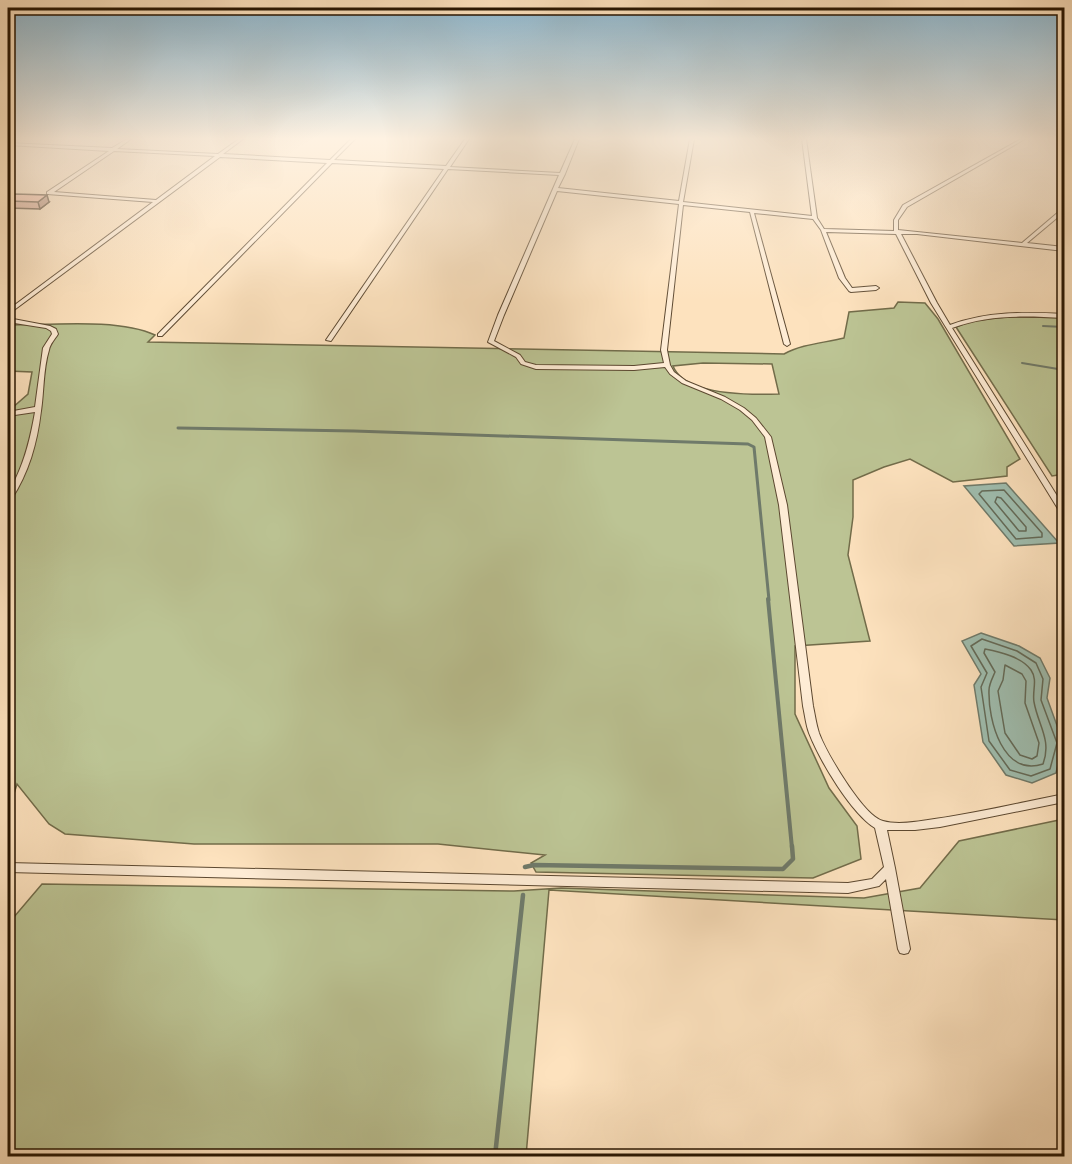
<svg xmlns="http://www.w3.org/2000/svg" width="1072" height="1164" font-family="Alegreya,serif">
  <rect width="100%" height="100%" fill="#fde2be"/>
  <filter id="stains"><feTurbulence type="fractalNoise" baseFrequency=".00333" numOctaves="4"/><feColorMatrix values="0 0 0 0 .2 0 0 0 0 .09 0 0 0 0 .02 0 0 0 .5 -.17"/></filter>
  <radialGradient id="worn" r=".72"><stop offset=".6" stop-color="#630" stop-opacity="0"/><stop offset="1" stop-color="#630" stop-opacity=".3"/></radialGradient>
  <g fill="#bcc494" stroke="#726c4a" stroke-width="1.5" fill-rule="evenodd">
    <path d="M898,302L925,303L938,319L1020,459L1007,467V476L953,482L910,459L884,467L853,480V517L848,555L870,641L795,646V714L829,788L857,826L861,859L813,878L536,872L531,863L545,855L438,844H194L65,834L49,824L17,784L8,813V408H12L28,394L32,372L8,371V327L10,325C51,325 119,318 155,335L148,342L784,354C802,344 824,343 844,338L849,312L894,308ZM703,363L772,364L779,394C751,395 685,396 673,366Z"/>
    <polygon points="1006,317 1064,317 1064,474 1052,476 956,327 971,321"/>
    <polygon points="1064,819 1064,920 549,890 526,1156 8,1156 8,924 42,884 514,891 561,888 864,898 920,888 959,841"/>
  </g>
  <g fill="#9fbeb0" stroke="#6f7a6a" stroke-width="1.5">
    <polygon points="1006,483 1059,543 1014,546 964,486"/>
    <polygon points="981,633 1019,646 1040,658 1050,678 1047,698 1063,742 1056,773 1032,783 1006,775 983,742 974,685 981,674 962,641"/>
  </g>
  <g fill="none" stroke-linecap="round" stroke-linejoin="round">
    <g stroke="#636a58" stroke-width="1.5">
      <polygon points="1004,490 1042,533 1042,537 1016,539 979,494 982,491"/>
      <polygon points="997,497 1001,498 1026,527 1026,531 1019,531 995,502"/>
      <polygon points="982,639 1017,651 1036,663 1043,679 1041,700 1057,743 1050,769 1031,776 1010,770 989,741 981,687 987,673 971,646"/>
      <path d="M985,649C1000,652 1022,657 1031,670C1038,680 1032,691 1034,702C1038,725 1052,740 1043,764C1003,777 988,721 989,690C989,684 993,677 995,672L984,653Z"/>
      <polygon points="1005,665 1022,674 1026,681 1025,703 1039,743 1037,756 1032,759 1020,755 1005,733 998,691 1003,680"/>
    </g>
    <g stroke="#6f7a6a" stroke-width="2">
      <polyline points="1043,326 1064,327"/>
      <polyline points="1022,363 1064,370"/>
    </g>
    <polyline stroke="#6f7a6a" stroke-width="3" points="178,428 354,431 748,444 754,447 769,600"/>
    <polyline stroke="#6f7a6a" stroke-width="4" points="768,599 792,848"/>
    <g stroke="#6f7a6a" stroke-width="4.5">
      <polyline points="525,867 534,865 783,869 793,859 792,846"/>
      <polyline points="495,1156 523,895"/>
    </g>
    <g stroke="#5c4830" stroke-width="2">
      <g id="minor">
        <path d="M127,139H131L117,149L218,154L239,139H243L223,154L330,160L351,139H355L334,160L446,166L465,139H469L450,167L560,173L575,139H579L565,174L558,188L679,201L690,139H694L683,202L812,216L802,139H806L817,218L824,229L894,231V220L903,205L1021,139H1025L907,207L898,220V230L1022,243L1062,209H1064V212L1027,243L1064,247V251L917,234H901L937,303L950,325C987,311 1026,312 1064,314V318C1026,316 989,314 952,328L1064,507V514L1060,512L931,303L896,234L826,232L845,278L852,288L876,286L879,288L876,290L851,292L849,291L839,278L821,230L813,219L754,213L790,344L787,346L784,344L750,212L683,205L667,350L670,365L674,372L686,381L725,397L744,408L756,418L771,437L787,505L813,706C815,715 816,724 819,733C826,752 863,816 883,821C897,825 914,822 928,820C974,814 1019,803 1064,794V802L940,827L915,830H887L895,868L910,949L908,953L904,954L900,953L898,949L886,879L879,886L848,893L8,872V863L848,883L872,879L884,867L875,828C851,813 820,761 809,733C806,725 805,715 803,706L779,505L765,437L752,420L740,410L721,399L682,383L670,374L665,367L634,370L536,369L521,364L516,357L488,342L498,315L559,175L448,169L331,341L326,340L444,169L332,163L162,336H158V334L327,163L220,157L10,313L8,314V310L153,202L47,194V192L109,151L8,145V143L112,148ZM114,151L215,156L156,200L54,192ZM557,191L679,204L661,350L664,363L634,366L536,365L525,362L520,355L494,341L504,315Z"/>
        <path d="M8,318L50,326L56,329L58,334C55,339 50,344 49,350C43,369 44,392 41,411C37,444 29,472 11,500H8C7,492 13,486 16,478C26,457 31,435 35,412L8,416V412L35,407L43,348L52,334L51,331L46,328L8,322Z"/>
      </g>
    </g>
    <use href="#minor" fill="#feecd5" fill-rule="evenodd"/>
  </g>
  <polygon fill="#cf9b86" stroke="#271501" stroke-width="1.5" points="8,199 49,202 40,209 8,208"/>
  <polygon fill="#a97e6d" stroke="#271501" stroke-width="1.5" points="47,195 49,202 40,209 38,202"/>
  <polygon fill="#f1b49c" stroke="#271501" stroke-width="1.5" points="15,194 47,195 38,202 8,201 8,199"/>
  <linearGradient id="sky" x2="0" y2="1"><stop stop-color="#8bb8d2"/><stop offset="0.46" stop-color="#fef2e2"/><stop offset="1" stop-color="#fef2e2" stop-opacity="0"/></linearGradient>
  <rect width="1072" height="301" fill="url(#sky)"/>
  <rect width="1072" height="1164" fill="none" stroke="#fde2be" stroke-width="30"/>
  <rect x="9" y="9" width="1054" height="1146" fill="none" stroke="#271501" stroke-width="3"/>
  <rect x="15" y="15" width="1042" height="1134" fill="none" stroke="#271501" stroke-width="1.5"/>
  <rect width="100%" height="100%" filter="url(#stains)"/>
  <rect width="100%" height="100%" fill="url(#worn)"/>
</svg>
